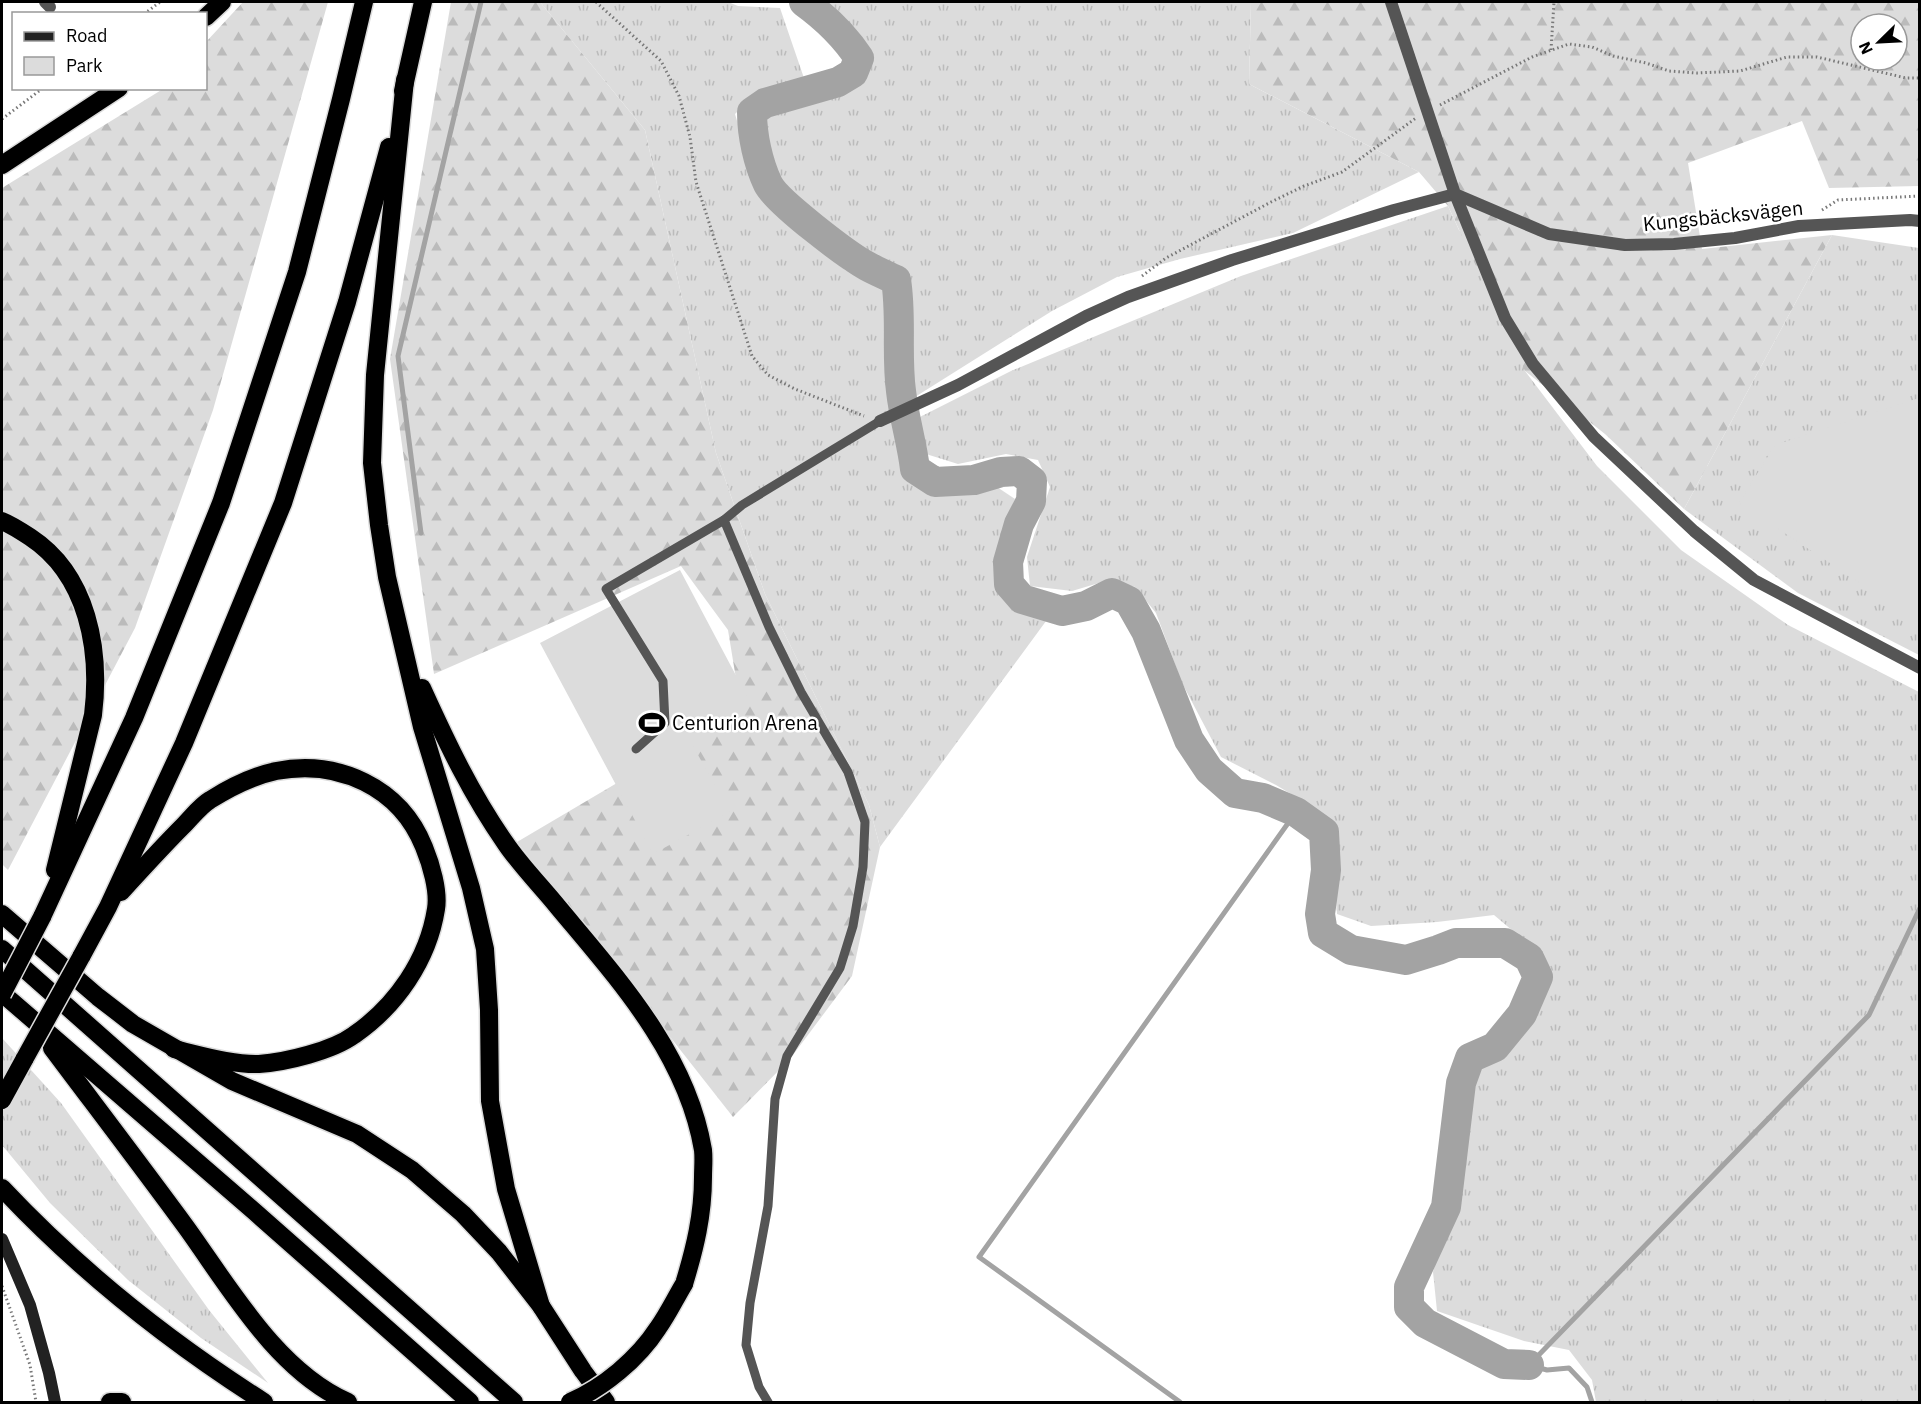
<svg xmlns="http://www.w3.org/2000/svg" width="1921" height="1404" font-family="'IBM Plex Sans',sans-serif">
  <defs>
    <pattern id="grass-tufts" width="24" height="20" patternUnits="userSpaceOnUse" patternTransform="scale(1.5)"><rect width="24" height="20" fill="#dcdcdc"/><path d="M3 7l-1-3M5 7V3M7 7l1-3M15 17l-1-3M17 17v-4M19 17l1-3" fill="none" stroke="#bbb"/></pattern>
    <pattern id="forest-firs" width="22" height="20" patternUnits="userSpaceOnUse" patternTransform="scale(1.5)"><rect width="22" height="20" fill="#dcdcdc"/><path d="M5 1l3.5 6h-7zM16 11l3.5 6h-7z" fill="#bbb"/></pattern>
  </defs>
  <rect width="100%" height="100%" fill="#fff"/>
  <g fill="url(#grass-tufts)">
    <path d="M540,2H728L738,6L780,8L806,84L791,85L754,95L735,114L757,189L784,219L845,270L883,285L894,361L892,402L901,437L905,471L926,487L961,493L991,483L1015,499C998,536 994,554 999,594L1018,608L1049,617L880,847L869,805L765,594L716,453L645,130Z"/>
    <path d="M816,2H1251L1249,84L1419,172L1293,233L1180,259L1117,277L1052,311L907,402L903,364L906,292L902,271L850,251L788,200L768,176L759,132L762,113L779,105L817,98L860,82L866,59C852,35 839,18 816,2Z"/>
    <polygon points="1448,206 1459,230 1494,268 1525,371 1597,466 1681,550 1788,625 1919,692 1919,1402 1596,1402 1592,1380 1569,1350 1524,1341 1437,1311 1433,1272 1448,1216 1457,1138 1467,1080 1521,1026 1548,978 1526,942 1494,915 1437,922 1371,926 1337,914 1333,862 1319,811 1276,785 1221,757 1182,683 1156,613 1135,587 1109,580 1072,591 1030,586 1027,557 1050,487 1038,460 1006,454 958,464 926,454 912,421 1011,371 1241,276"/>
    <polygon points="1832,235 1919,248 1919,655 1798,593 1684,509"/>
    <polygon points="2,1038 61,1103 209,1310 268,1383 201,1338 128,1280 50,1203 2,1145"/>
  </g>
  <g fill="url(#forest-firs)" fill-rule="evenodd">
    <polygon points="243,2 328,2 213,410 135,628 8,870 2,864 2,188 163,89 206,88 206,42"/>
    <polygon points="451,2 540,2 645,130 716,453 765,594 869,805 880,847 852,976 790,1059 733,1117 517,842 661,757 738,691 728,630 681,566 434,674 390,359"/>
    <path d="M1251,2H1919V186L1829,188L1802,121L1688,163L1702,249L1832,235L1684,509L1605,434L1525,371L1448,206L1419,172L1249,84ZM1861,24H1897V60H1861Z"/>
  </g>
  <g fill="#dcdcdc">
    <polygon points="1919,398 1920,398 1919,622 1739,503 1775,445"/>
    <polygon points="680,570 749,700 693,746 730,812 653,854 540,643"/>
  </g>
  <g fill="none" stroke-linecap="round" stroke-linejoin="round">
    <g stroke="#a3a3a3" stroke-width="5">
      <polyline points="421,533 398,356 481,2"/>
      <polyline points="1180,1402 979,1257 1296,812"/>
      <polyline points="1592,1402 1587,1387 1569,1368 1547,1370 1529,1365 1869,1015 1920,908"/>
    </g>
    <path stroke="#a3a3a3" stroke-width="30" d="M804,2C826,18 844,35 859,58L853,73L838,82L765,103L752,112C752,135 758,163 768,184C777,202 847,255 867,266C876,271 886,275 896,280C902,317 896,354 901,391C904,418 912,443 915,469L935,482L974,480L1001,472L1019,471L1032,481L1031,501L1019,524L1008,562L1009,584L1022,599L1062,611L1086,606L1112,593L1129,601L1146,631L1189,740L1209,770L1235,793L1263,798L1296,812L1324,832L1326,870L1320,914L1323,933L1351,950L1406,960L1438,950L1456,943H1505L1529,958L1538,977L1522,1014L1495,1047L1470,1058L1461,1083L1446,1207L1409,1287V1307L1425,1323L1504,1364L1529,1365"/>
    <g stroke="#dbdbdb" stroke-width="21">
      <g id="motorway">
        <polyline points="206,17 222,2"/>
        <polyline points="405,80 375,375 372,463 379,525 387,577 422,727 471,888 485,949 489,1010 490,1101 506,1189 541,1306"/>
        <polyline points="403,91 423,2"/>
        <polyline points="2,165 119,88"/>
        <path d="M2,521C12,525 21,531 30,537C88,575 101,650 93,715L55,870"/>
        <path d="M422,688C447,743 471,794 506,844C521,866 541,886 558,907C618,979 687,1054 703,1150C704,1159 703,1168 703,1177C703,1215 695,1248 684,1284"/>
        <path d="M121,892C142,869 162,847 183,826C192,817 200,806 210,800C229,788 253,776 276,771C338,759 400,787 424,847C431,864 439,891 436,909C428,960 396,1006 354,1035C332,1051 286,1062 259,1064C233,1065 200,1055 174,1049"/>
        <polyline points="2,914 98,997 133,1024 232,1081 357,1134 412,1170 463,1214 499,1252 541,1306 583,1371 606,1402"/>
        <polyline points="42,917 134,718 221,503 297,272 341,99 364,2"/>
        <polyline points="2,949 514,1402"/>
        <polyline points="81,957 108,907 184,743 283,503 347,302 389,147"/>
        <polyline points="2,993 255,1212 470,1402"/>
        <path d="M52,1048C97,1108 142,1167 186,1227C230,1288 277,1371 348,1402"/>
        <polyline points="2,1100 25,1058"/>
        <path d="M2,1188C80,1271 168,1341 264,1402"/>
        <polyline points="110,1402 122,1402"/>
      </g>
    </g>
    <g stroke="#777" stroke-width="3" stroke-dasharray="1.5 3" stroke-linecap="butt">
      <polyline points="596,2 661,61 679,96 690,137 696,182 752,356 768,375 795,389 864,416"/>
      <polyline points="144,14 160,2"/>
      <polyline points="1551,50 1554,2"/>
      <polyline points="1440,105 1532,57 1569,44 1592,47 1613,56 1646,63 1669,71 1697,73 1740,71 1787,57 1817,57 1906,78 1920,78"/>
      <polyline points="2,119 43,88"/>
      <polyline points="1822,210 1838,200 1920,196"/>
      <polyline points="1142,276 1166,258 1271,202 1304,186 1342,172 1416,118"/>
      <polyline points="2,1286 30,1365 36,1402"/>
    </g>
    <g stroke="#555" stroke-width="9">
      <polyline points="636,749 665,723 663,681 606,589 724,520"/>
      <polyline points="768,1402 759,1387 746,1345 750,1303 768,1206 775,1099 787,1056 840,968 853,926 863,867 865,822 848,772 801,692 769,627 724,520 742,505 880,421"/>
    </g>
    <g stroke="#555" stroke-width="12">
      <polyline points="45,2 50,7"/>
      <polyline points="880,421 958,385 1086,316 1128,297 1232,260 1394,210 1455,194 1505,318 1533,364 1594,437 1694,531 1754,580 1920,668"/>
    </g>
    <polyline stroke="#555" stroke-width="12" points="1391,2 1455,194 1549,234 1625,245 1674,244 1735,238 1799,226 1910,220 1920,221"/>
    <polyline stroke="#222" stroke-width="12" points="2,1239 30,1305 49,1373 55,1402"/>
    <use href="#motorway" stroke="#000" stroke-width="18"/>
    <g stroke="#dbdbdb" stroke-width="21" stroke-linecap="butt">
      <g id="motorway-bridge">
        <polyline points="2,994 42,917"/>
        <polyline points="25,1058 81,957"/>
        <path d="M570,1402C603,1388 638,1359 658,1328C668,1314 675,1299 684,1284"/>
      </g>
    </g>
    <use href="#motorway-bridge" stroke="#000" stroke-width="18"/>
  </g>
  <defs>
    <g id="stadium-bare" transform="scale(2.07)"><path d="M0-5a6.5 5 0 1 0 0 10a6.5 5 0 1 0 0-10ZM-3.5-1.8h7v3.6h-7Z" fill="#000" stroke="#fff" stroke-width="2.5" paint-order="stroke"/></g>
  </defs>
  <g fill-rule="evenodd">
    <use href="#stadium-bare" x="652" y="723"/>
  </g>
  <g text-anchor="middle" stroke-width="5" stroke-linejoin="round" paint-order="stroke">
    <g font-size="20" fill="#000" stroke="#fff">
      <text transform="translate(1723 216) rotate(-6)" y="7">Kungsbäcksvägen</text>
    </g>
    <g font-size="20" fill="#000" stroke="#fff" text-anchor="start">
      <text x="672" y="730">Centurion Arena</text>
    </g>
  </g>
  <rect width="1921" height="1404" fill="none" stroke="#000000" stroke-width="6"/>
  <rect x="12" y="12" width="195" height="78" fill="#ffffff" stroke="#999999" stroke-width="1.5"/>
  <rect x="24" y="32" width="30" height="9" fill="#222222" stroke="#999999" stroke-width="1.5"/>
  <text x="66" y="42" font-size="18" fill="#000000">Road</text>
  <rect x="24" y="57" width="30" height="18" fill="#dcdcdc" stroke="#999999" stroke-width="1.5"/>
  <text x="66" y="72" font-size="18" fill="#000000">Park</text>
  <g transform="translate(1879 42) rotate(246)"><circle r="28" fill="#ffffff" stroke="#999999" stroke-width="1.5"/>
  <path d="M0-4.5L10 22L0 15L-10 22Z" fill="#000000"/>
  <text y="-9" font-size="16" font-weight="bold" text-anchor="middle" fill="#000000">N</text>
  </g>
</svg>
